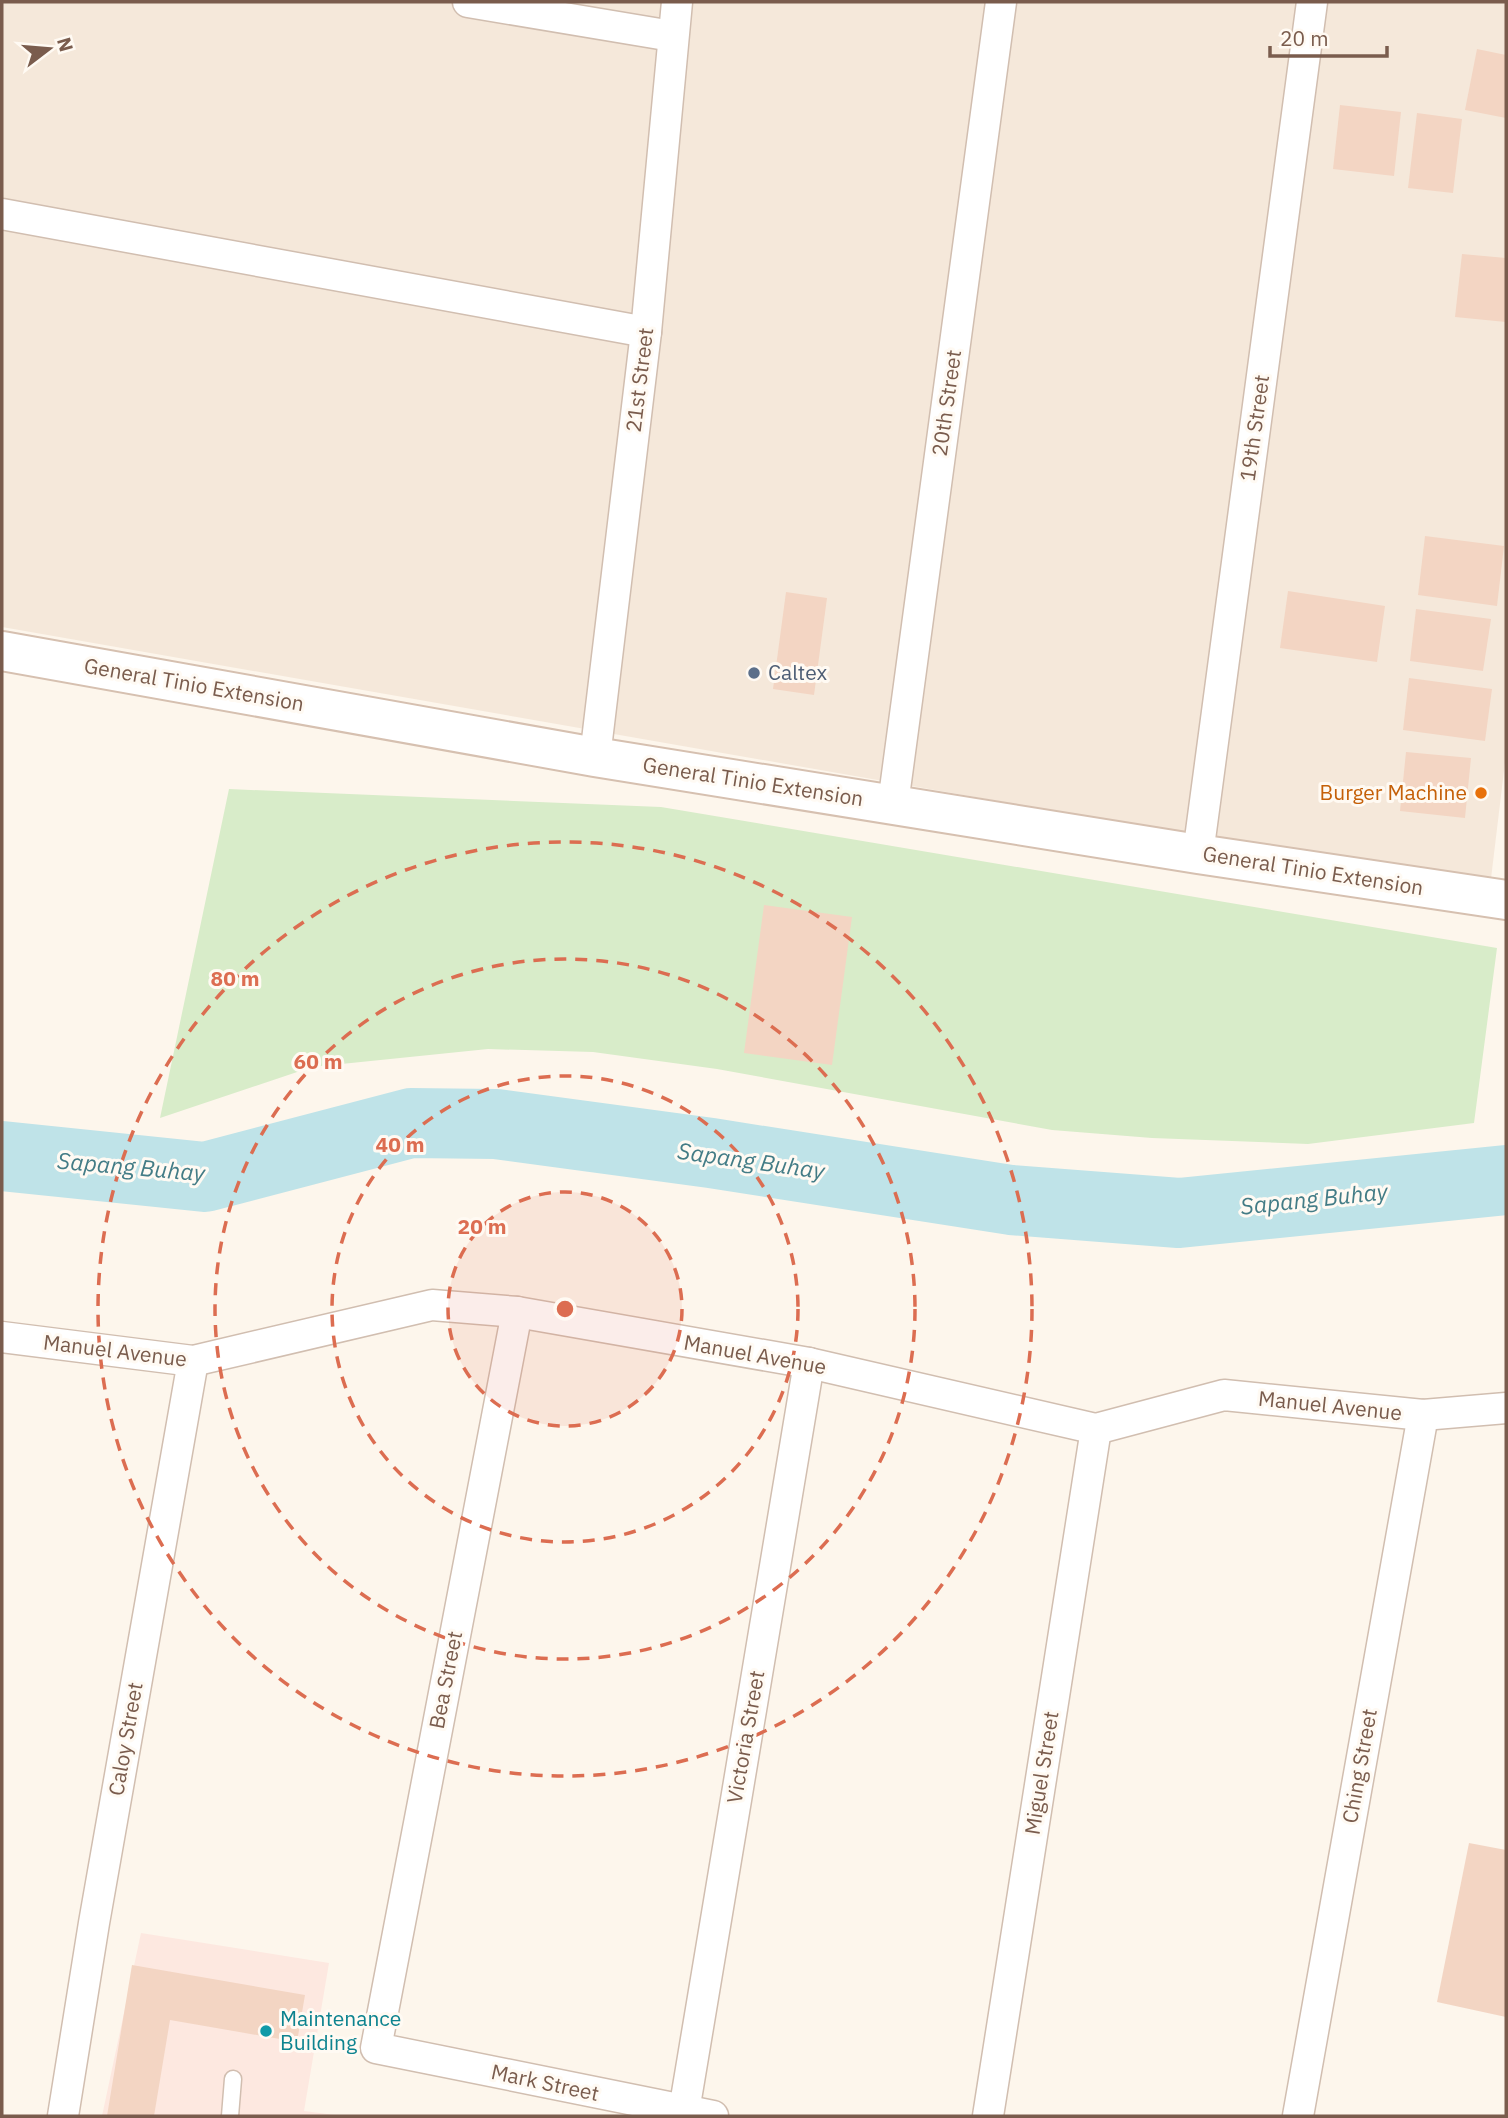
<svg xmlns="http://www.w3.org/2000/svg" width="1508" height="2118" font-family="'IBM Plex Sans',sans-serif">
  <rect width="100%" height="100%" fill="#fdf6ec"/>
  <polygon fill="#f5e8da" points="2,2 1506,2 1506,754 1490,887 2,627"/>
  <polygon fill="#fde8e0" points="141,1933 329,1963 304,2111 343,2116 102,2116"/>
  <polygon fill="#d8ecc9" points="229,789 661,807 1497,948 1474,1123 1308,1144 1152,1138 1052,1130 717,1069 593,1052 488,1049 312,1067 160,1118"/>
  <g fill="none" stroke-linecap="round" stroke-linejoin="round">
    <polyline stroke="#bfe3e8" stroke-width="70" points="2,1156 205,1177 411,1123 496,1124 711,1153 1011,1200 1179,1213 1506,1180"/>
  </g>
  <g fill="#f3d5c3">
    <polygon points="1477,49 1506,55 1506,118 1465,110"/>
    <polygon points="1340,105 1401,112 1394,176 1333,169"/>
    <polygon points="1417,113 1462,119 1453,193 1408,188"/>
    <polygon points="1462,254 1506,258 1506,322 1455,317"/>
    <polygon points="1425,536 1504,546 1497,606 1418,595"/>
    <polygon points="1288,591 1385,606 1377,662 1280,648"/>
    <polygon points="786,592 827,598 814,695 773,689"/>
    <polygon points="1416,609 1491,619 1483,671 1410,661"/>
    <polygon points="1409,678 1492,689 1485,741 1403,730"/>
    <polygon points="1406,752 1471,758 1465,818 1400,811"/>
    <polygon points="764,905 852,917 832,1065 744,1053"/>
    <polygon points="1469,1843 1506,1850 1506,2017 1437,2002"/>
    <polygon points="132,1965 305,1995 297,2042 170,2020 154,2116 107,2116"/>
  </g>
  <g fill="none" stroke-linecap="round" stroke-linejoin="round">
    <g stroke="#d1beb0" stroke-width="19">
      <polyline id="lane" points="230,2116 233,2079"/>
    </g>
    <g stroke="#d1beb0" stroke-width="33">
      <g id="street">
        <polyline points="468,2 672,36"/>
        <polyline points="2,214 646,332"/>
        <polyline points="595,757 646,332 677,2"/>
        <polyline points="893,804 1001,2"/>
        <polyline points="1198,854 1312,2"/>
        <polyline points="517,1312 376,2048 713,2116"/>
        <polyline points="2,1337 193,1361 432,1305 517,1312 809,1363 1096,1429 1224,1395 1423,1415 1506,1408"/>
        <polyline points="684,2111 809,1363"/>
        <polyline points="63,2116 94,1923 193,1361"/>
        <polyline points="988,2116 1096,1429"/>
        <polyline points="1298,2116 1423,1415"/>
      </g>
    </g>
    <g stroke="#d6c0b0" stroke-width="42">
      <polyline id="secondary" points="2,651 595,757 1198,854 1506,900"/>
    </g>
    <use href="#lane" stroke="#fff" stroke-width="16"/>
    <use href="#street" stroke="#fff" stroke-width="30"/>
    <use href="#secondary" stroke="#fff" stroke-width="38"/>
  </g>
  <circle cx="565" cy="1309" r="117" fill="#dc6d51" fill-opacity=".12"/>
  <g fill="none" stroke="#dc6d51" stroke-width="3.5" stroke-dasharray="12 9">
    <circle cx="565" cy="1309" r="117"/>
    <circle cx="565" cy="1309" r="233"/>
    <circle cx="565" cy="1309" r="350"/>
    <circle cx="565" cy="1309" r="467"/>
  </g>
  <circle fill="#5c6f8a" stroke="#fffaf3" stroke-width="2.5" cx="754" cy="673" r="7"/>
  <circle fill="#e8710a" stroke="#fffaf3" stroke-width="2.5" cx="1481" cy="793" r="7"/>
  <circle fill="#0f9aa8" stroke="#fffaf3" stroke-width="2.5" cx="266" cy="2031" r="7"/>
  <g text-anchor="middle" stroke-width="6" stroke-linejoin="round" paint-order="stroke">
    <g font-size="21" fill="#7a5c4d" stroke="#fffaf3">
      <text transform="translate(640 380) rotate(-83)" y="7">21st Street</text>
      <text transform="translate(947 403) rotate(-82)" y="7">20th Street</text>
      <text transform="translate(1255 428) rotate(-82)" y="7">19th Street</text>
      <text transform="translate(194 685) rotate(10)" y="7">General Tinio Extension</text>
      <text transform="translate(753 782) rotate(9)" y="7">General Tinio Extension</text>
      <text transform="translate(1313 871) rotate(9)" y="7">General Tinio Extension</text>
      <text transform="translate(115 1351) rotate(7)" y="7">Manuel Avenue</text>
      <text transform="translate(755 1355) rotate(10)" y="7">Manuel Avenue</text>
      <text transform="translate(1330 1406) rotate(6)" y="7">Manuel Avenue</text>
      <text transform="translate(446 1680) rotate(-79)" y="7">Bea Street</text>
      <text transform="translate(746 1737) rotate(-80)" y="7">Victoria Street</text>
      <text transform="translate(126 1739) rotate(-80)" y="7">Caloy Street</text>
      <text transform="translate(1360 1766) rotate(-80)" y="7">Ching Street</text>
      <text transform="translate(1042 1773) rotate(-81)" y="7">Miguel Street</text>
      <text transform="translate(545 2083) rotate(12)" y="7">Mark Street</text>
    </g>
    <g font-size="21" fill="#4e5e75" stroke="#fffaf3" text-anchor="start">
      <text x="768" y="680">Caltex</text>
    </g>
    <g font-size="21" fill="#c56008" stroke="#fffaf3" text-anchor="end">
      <text x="1467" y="800">Burger Machine</text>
    </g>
    <g font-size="21" fill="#0d838f" stroke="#fffaf3" text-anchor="start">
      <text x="280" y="2026">Maintenance<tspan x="280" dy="24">Building</tspan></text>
    </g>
    <g font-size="23" font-style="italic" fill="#437c86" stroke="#fffaf3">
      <text transform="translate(751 1161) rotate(8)" y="8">Sapang Buhay</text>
      <text transform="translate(131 1167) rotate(5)" y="8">Sapang Buhay</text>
      <text transform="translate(1314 1199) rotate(-6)" y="8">Sapang Buhay</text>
    </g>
  </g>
  <circle cx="565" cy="1309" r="10" fill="#dc6d51" stroke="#fffaf3" stroke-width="3.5"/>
  <g font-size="21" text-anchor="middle" font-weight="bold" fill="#dc6d51" stroke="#fffaf3" stroke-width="6" stroke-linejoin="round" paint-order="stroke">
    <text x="235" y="986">80 m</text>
    <text x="318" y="1069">60 m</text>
    <text x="400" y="1152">40 m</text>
    <text x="482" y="1234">20 m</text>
  </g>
  <rect width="1508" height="2118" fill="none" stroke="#7a5c4d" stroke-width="7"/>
  <g transform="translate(49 49) rotate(74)" stroke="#fffaf3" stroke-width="5" paint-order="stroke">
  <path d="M0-5L12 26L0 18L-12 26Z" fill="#7a5c4d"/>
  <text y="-10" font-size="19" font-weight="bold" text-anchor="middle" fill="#7a5c4d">N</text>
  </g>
  <path d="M1270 46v10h117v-10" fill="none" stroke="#7a5c4d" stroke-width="3.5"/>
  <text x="1280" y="46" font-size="21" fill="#7a5c4d" stroke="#fffaf3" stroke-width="5" paint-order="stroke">20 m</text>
</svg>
